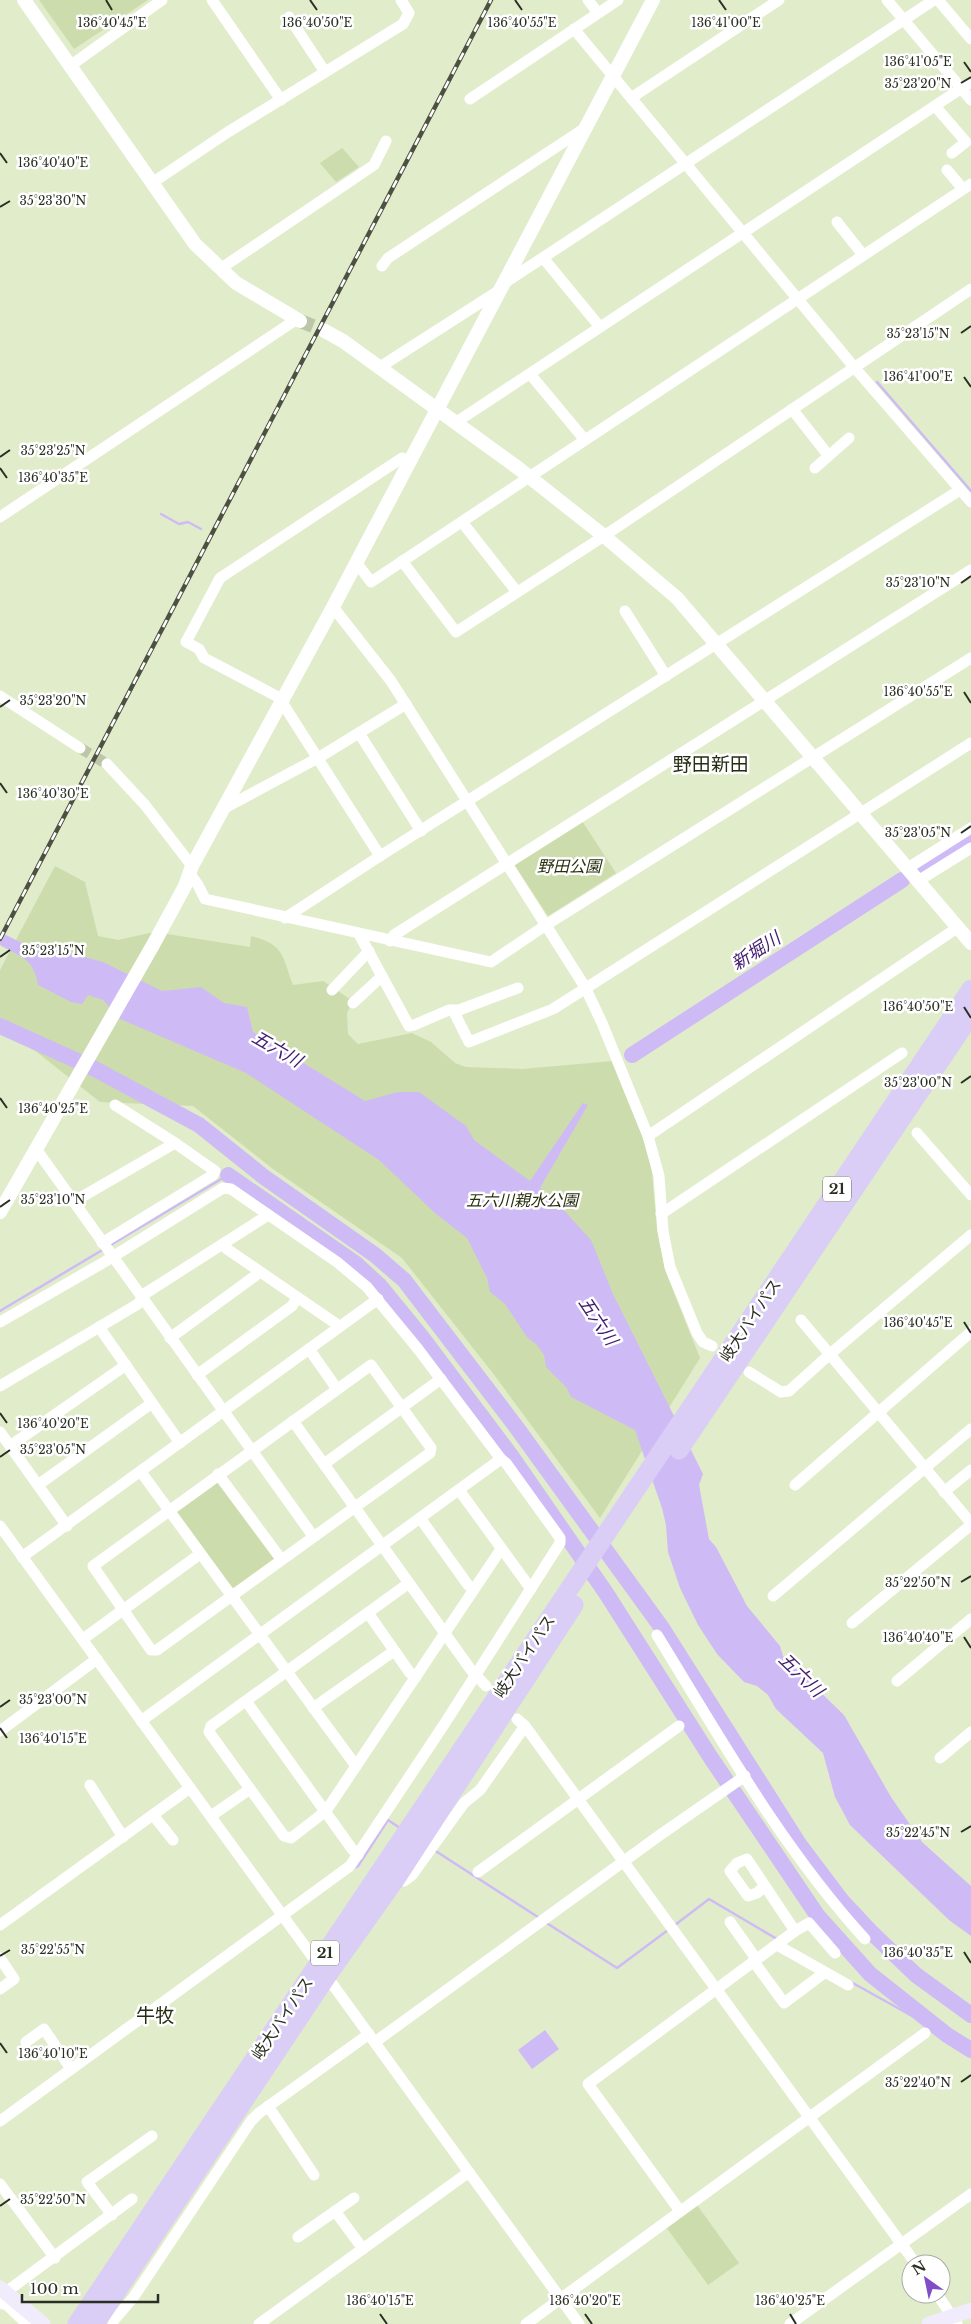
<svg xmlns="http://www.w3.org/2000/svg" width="971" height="2324" font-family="'Libre Baskerville','Noto Sans JP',serif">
  <rect width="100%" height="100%" fill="#e1eccb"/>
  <g fill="#cddcac">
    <polygon points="39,0 148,0 74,49"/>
    <polygon points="342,148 359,167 336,182 320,163"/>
    <polygon points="582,821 616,873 548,916 514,864"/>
    <path d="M55,866L85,882L98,936L118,940L154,932L250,947L251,936C285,945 282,956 293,985L323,981L353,1001L347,1013L348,1034L358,1044L412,1033L431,1042L455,1063L466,1067L522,1069L613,1061L650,1151L657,1230L665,1270L700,1358L600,1518L492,1372L402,1258L273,1169L193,1106L100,1102L0,1023V970Z"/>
    <polygon points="217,1482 274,1555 274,1561 234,1588 230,1587 176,1513 177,1510"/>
    <polygon points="697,2205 739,2263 708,2285 666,2227"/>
  </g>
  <g fill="#cebbf6">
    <path d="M0,932L36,950H59L103,962L162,991L201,987L224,1003L247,1007L253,1032L365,1101L398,1092H419L466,1126L474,1140L530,1181L583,1103L588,1105L540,1188L560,1206L591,1240L613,1294L703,1474L699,1485L709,1539L716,1547L747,1606L780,1646L783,1656L844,1715L891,1797L922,1842L971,1886V1936L949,1920L850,1825L835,1797L823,1753L776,1709L768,1695L757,1686L744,1682L717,1654L698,1625L680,1588L668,1552L666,1525L662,1508L635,1430L571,1397L566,1387L546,1367L544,1355L537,1345L527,1337L505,1304L490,1292L487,1278L467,1238L436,1214L379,1160L246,1073L120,1019L103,1000L88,995L82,1004L71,1002L38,985C34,959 21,957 0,945Z"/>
    <polygon points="545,2030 559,2049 532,2069 518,2050"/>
  </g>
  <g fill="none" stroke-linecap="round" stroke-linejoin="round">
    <g stroke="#cebbf6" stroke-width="2.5">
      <polyline points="877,382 971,491"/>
      <polyline points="161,514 179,524 188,522 201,529"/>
      <polyline points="109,1246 228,1175"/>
      <polyline points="0,1311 104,1249"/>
      <polyline points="434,1850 541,1919"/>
      <polyline points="353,1869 358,1866 388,1820 400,1828"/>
      <polyline points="545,1922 617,1968 668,1930"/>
      <polyline points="675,1925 709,1899 777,1939"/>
      <polyline points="851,1982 912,2016 916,2011"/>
    </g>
    <g stroke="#cebbf6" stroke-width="16">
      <polyline points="922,869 971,838"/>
      <polyline points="0,1026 93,1068 199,1125 264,1177 375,1255 404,1280 514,1424 662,1628 799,1844 842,1901 870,1931 916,1975 971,2015"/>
      <polyline points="632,1055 902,880"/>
      <polyline points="228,1175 355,1263 380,1286 421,1336 512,1457 606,1593 711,1758 817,1915 870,1974 947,2035 971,2050"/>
    </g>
    <polyline stroke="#bdc6a9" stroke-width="11" stroke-dasharray="11 5.5" stroke-linecap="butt" points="80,748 107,764"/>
    <polyline stroke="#bdc6a9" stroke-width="14" stroke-dasharray="14 7" stroke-linecap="butt" points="300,321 323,330"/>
    <g stroke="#fff" stroke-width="11">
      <polyline points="212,0 281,100"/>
      <polyline points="588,0 598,13"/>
      <polyline points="887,0 971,100"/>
      <polyline points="938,0 971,39"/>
      <polyline points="289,17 325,72"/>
      <polyline points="574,29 854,367 971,502"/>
      <polyline points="70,66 162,0"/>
      <polyline points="631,98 779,0"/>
      <polyline points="470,99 618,0"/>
      <polyline points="935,106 966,142 952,153"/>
      <polyline points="947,170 963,189"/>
      <polyline points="152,183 228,132 403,24 409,13 401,0"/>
      <polyline points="837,222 863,255"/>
      <polyline points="544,259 600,327"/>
      <polyline points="382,266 388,258 585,128"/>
      <polyline points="220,269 374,165 386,141"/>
      <polyline points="503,284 934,0"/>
      <polyline points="380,367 500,290"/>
      <polyline points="530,374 585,440"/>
      <polyline points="792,409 828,455"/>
      <polyline points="455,423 971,82"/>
      <polyline points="815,468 849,438"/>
      <polyline points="0,517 297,319"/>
      <polyline points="462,522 517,592"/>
      <polyline points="402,561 456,632 604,536 971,289"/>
      <polyline points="356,562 371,582 971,184"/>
      <polyline points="333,607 391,681 585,987 602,1023 648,1136 659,1176 663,1231 670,1267 697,1333 703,1342 712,1346"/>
      <polyline points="625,611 666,676"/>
      <polyline points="0,696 80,748"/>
      <polyline points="282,699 204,658 199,649 186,642 220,578 402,458"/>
      <polyline points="281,704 285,707 380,856"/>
      <polyline points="359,733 421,831"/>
      <polyline points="107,764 145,805 192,866"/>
      <polyline points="223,809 318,758 406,704"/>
      <polyline points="908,868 971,828"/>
      <polyline points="190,874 198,885 205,899 491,962 546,925 971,658"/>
      <polyline points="918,881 971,848"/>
      <polyline points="285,918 380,856 960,490"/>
      <polyline points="359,934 409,1026 414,1025 449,1010 459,1010 518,988"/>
      <polyline points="390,941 394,935 971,570"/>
      <polyline points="332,990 369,951"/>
      <polyline points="353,1003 382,976"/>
      <polyline points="453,1010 469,1042 553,1009 971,743"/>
      <polyline points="115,1105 175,1143"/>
      <polyline points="917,1133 971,1195"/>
      <polyline points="648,1136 957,928"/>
      <polyline points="36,1149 313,1536"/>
      <polyline points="73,1202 175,1143 215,1171 213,1175 102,1243"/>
      <polyline points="661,1214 902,1053"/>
      <polyline points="223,1244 227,1249 335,1323 338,1328"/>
      <polyline points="801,1320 971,1523"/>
      <polyline points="0,1322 106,1261 223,1188 231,1189 337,1262 367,1287 418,1349 501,1459 506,1463 560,1538 560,1543 445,1723 350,1866 0,2121"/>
      <polyline points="99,1327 180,1443"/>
      <polyline points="170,1338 255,1276 258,1271"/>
      <polyline points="309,1349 337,1389"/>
      <polygon points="371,1365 431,1448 430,1453 157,1650 151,1650 93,1566"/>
      <polyline points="749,1372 781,1392 789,1391 830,1354 971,1235"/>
      <polyline points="197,1375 292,1306 297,1298"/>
      <polyline points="0,1386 138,1304 146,1293 268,1215"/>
      <polyline points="293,1421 409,1583 471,1670 486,1686"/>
      <polyline points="0,1432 67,1526"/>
      <polyline points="10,1446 126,1365"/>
      <polyline points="324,1464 441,1379"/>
      <polyline points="141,1472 356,1766"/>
      <polyline points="218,1474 281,1559"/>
      <polyline points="38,1485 152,1403"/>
      <polyline points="795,1485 971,1332"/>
      <polyline points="459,1490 531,1589"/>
      <polyline points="944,1492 971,1470"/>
      <polyline points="420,1518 468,1585 473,1589"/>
      <polyline points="0,1526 579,2324"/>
      <polyline points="22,1557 378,1299"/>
      <polyline points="409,1583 211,1726 209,1732 284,1836 291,1838 326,1811 501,1549"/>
      <polyline points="773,1596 971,1429"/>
      <polyline points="368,1613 410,1673 416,1677"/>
      <polyline points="852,1623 971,1525"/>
      <path d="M657,1635C721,1739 782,1848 865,1939"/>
      <polyline points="83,1639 200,1554"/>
      <polyline points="897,1681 971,1619"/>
      <polyline points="246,1701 352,1849 358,1855"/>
      <polyline points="313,1708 394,1651"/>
      <polyline points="517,1719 525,1726 916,2264"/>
      <polyline points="141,1721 501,1459"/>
      <polyline points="0,1731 97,1659"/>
      <polyline points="940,1758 971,1732"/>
      <polyline points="90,1785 123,1837"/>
      <polyline points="153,1815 173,1840"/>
      <polyline points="211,1816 250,1789"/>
      <polyline points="478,1872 679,1726"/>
      <polyline points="395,1880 404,1881 412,1875 464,1803 480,1790 525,1726"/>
      <polyline points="765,1886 757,1893 748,1896 730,1871 737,1863 747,1859 795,1931 809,1923 835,1953"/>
      <polyline points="730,1922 757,1960"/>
      <polyline points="0,1925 190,1788"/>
      <polyline points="777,1945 848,1985"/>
      <polyline points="0,1958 14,1979 0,1989"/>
      <polyline points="754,1962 784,2003 824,1973"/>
      <polyline points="26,2042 44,2029 71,2069"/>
      <polyline points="375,2042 660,1835 745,1776"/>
      <polyline points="268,2106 314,2175"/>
      <polyline points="0,2184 55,2258"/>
      <polyline points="335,2211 363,2249"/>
      <polyline points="680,2211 588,2084 795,1931"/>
      <polyline points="112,2215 87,2182 152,2136"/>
      <polyline points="298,2237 354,2198"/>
      <polyline points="6,2292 132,2199"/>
      <polyline points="937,2294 957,2324"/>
      <polyline points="0,2303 7,2305 27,2324"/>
      <polyline points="113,2324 113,2321 133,2298 251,2121 259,2113 369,2034"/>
      <polyline points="259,2324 469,2172"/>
      <polyline points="526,2324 925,2033"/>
      <polyline points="790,2324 971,2194"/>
    </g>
    <g stroke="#fff" stroke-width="14">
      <polyline points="24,0 195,244 236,283 300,321"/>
      <polyline points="323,330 343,341 518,468 604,536 677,598 971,943"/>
      <polyline points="0,1212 153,945 185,886 192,866 333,607 653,0"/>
    </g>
    <g stroke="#f1ecfb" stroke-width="15">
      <polyline points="0,2288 43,2324"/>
      <polyline points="929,2324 971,2310"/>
    </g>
    <g stroke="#dacef6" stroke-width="19">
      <polyline points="679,1450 971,1015"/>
      <polyline points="77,2324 971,989"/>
      <polyline points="95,2324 327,1976 395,1880 574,1605"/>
    </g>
    <g stroke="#4c5141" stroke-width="4.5">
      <polyline id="rail" points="0,939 491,0"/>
    </g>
    <use href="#rail" stroke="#fff" stroke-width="2.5" stroke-dasharray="8" stroke-linecap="butt"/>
  </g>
  <path fill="none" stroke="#2b2f23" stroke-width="2" d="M106,0L112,10M310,0L317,10M515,0L522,10M719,0L726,10M964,62L971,72M961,83L971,77M0,153L7,163M0,207L10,201M961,333L971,326M964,377L971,387M0,457L10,450M0,468L7,478M961,583L971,576M964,692L971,703M0,707L10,700M0,783L7,793M961,833L971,826M0,957L10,950M964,1007L971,1018M961,1083L971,1076M0,1098L7,1108M0,1207L10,1200M964,1322L971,1333M0,1413L7,1423M0,1457L10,1450M961,1582L971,1576M964,1637L971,1648M0,1707L10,1700M0,1728L7,1738M961,1832L971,1826M964,1952L971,1963M0,1956L10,1950M0,2043L7,2053M961,2082L971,2075M0,2206L10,2199M380,2314L387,2324M585,2314L592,2324M790,2314L796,2324"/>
  <g text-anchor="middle" stroke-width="5" stroke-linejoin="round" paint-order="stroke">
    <g fill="#fff" stroke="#6b6d65" stroke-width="1">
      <rect x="823" y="1176.5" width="28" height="25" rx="4"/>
      <rect x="311" y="1940.5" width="28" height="25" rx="4"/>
    </g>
    <g font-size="15" font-weight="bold" fill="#2b2f23">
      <text x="837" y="1194">21</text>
      <text x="325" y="1958">21</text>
    </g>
    <g font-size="16" font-style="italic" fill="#28310f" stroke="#fff">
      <text x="569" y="872">野田公園</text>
      <text x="522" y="1206">五六川親水公園</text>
    </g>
    <g font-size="16" fill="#2b2f23" stroke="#fff">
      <text transform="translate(750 1320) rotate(-56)" y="6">岐大バイパス</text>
      <text transform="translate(524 1656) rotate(-56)" y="6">岐大バイパス</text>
      <text transform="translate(282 2018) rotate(-56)" y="6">岐大バイパス</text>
    </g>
    <g font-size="18" font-style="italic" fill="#411b6f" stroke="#fff">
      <text transform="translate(756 951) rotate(-33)" y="6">新堀川</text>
      <text transform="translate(277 1049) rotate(30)" y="6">五六川</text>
      <text transform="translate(598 1321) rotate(56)" y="6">五六川</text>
      <text transform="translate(801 1675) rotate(44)" y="6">五六川</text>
    </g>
    <g font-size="19" fill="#262d12" stroke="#fff">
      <text x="711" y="771">野田新田</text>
      <text x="155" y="2022">牛牧</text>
    </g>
  </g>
  <g font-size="12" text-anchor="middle" fill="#2b2f23" stroke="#fff" stroke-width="5" stroke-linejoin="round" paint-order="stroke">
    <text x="112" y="27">136°40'45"E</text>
    <text x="317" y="27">136°40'50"E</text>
    <text x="522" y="27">136°40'55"E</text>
    <text x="726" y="27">136°41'00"E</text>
    <text x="918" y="66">136°41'05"E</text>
    <text x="918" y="88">35°23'20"N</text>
    <text x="53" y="167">136°40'40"E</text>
    <text x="53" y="205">35°23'30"N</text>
    <text x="918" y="338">35°23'15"N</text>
    <text x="918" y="381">136°41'00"E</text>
    <text x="53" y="455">35°23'25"N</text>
    <text x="53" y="482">136°40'35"E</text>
    <text x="918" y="587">35°23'10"N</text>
    <text x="918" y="696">136°40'55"E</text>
    <text x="53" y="705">35°23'20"N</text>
    <text x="53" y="798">136°40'30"E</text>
    <text x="918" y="837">35°23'05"N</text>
    <text x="53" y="955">35°23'15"N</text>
    <text x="918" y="1011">136°40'50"E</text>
    <text x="918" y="1087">35°23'00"N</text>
    <text x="53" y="1113">136°40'25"E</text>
    <text x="53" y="1204">35°23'10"N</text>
    <text x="918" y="1327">136°40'45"E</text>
    <text x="53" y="1428">136°40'20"E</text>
    <text x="53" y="1454">35°23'05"N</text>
    <text x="918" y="1587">35°22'50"N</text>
    <text x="918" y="1642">136°40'40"E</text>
    <text x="53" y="1704">35°23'00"N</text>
    <text x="53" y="1743">136°40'15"E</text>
    <text x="918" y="1837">35°22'45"N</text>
    <text x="53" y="1954">35°22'55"N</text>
    <text x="918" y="1957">136°40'35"E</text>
    <text x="53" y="2058">136°40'10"E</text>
    <text x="918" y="2087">35°22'40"N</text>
    <text x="53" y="2204">35°22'50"N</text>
    <text x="380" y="2305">136°40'15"E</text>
    <text x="585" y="2305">136°40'20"E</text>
    <text x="790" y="2305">136°40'25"E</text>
  </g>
  <g transform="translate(926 2279) rotate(327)"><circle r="24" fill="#ffffff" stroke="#aaaca7"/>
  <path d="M0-4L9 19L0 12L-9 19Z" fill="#7f4ec6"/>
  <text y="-8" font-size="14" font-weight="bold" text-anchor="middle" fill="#2b2f23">N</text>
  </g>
  <path d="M22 2294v8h136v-8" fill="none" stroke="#2b2f23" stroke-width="2.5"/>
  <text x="30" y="2294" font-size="15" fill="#2b2f23" stroke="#ffffff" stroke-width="4" paint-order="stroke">100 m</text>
</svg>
